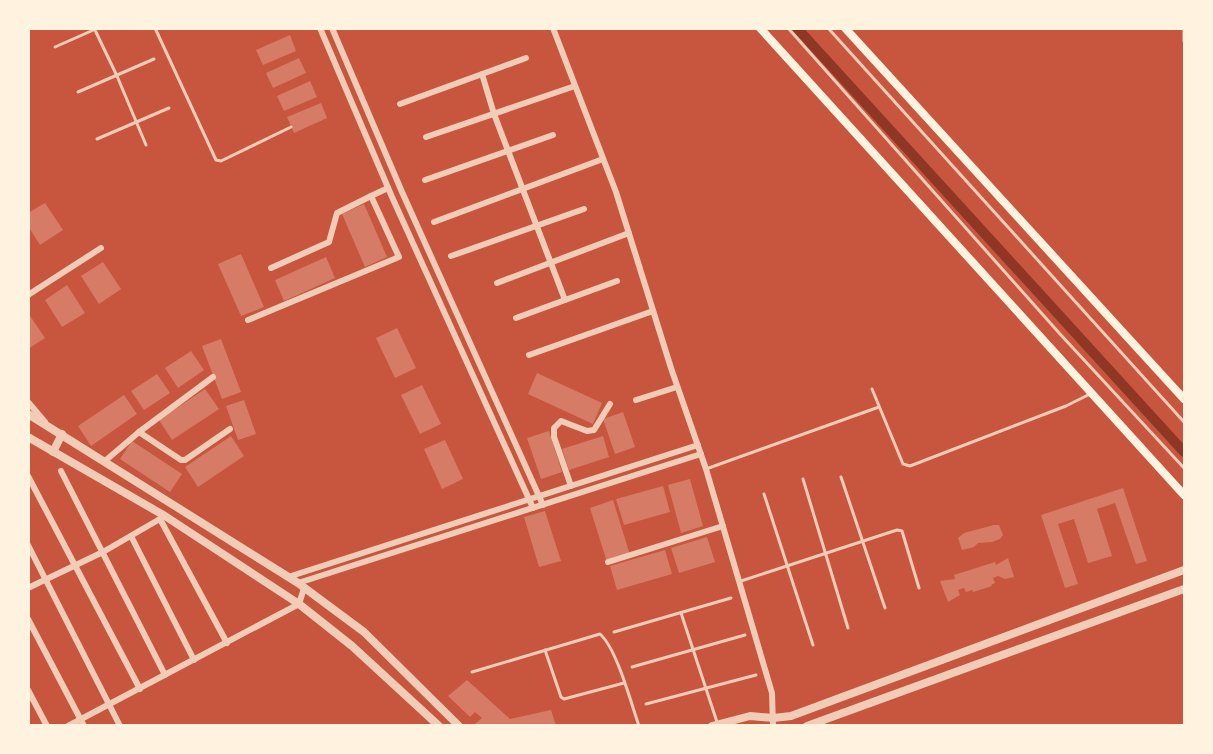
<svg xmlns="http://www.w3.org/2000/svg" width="1213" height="754" font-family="Signika,sans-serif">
  <rect width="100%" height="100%" fill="#c8553d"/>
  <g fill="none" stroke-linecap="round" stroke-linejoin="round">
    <polyline stroke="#8f3625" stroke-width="10" points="797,28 1184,452"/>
  </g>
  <g fill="#d67c66">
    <polygon points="290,35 296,51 263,65 256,50"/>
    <polygon points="299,58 306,73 273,88 266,73"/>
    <polygon points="310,81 317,97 284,111 277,96"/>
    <polygon points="321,103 327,118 294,133 287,117"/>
    <polygon points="45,203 63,230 40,245 28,226 28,213"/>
    <polygon points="364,204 387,257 365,267 342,214"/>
    <polygon points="241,254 264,307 241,316 218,264"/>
    <polygon points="326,257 335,278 284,301 275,280"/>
    <polygon points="103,262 121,289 99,304 81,276"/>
    <polygon points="67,285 85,313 62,327 45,300"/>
    <polygon points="28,313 45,338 28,349"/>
    <polygon points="397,328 416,368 395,378 376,338"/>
    <polygon points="221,339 241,392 222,399 202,346"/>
    <polygon points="191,351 204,370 178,388 165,368"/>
    <polygon points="537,373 602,403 593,424 528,394"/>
    <polygon points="157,374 170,393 144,410 131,391"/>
    <polygon points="422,385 441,424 420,434 401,395"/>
    <polygon points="205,389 219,409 172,440 159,420"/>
    <polygon points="124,395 137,414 91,446 78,426"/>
    <polygon points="244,400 256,434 238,440 226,406"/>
    <polygon points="623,412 635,447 615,454 603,419"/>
    <polygon points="549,431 562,472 541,479 527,438"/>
    <polygon points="231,436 244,456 198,487 185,467"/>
    <polygon points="603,436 609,457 569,470 562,449"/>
    <polygon points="445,440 463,479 442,489 424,449"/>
    <polygon points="132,441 182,474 170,492 120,459"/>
    <polygon points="690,479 703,526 681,533 668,485"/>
    <polygon points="663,486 670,512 624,525 616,499"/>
    <polygon points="1123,488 1147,561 1136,564 1115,503 1097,509 1112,556 1088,563 1074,519 1058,524 1078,584 1065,588 1041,515"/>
    <polygon points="613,500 630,555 607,562 590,508"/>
    <polygon points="545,511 561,561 539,567 524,517"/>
    <polygon points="994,525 999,525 1003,535 1000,539 992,542 978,543 974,547 962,550 958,538 964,533"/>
    <polygon points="707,537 715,562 679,573 671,548"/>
    <polygon points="665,550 672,574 617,590 610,566"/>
    <polygon points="1008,558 1014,577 1005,579 998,576 993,578 995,583 991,585 992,586 973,592 972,590 966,592 964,588 958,590 960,595 948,602 940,581 955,579 954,575 995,562 996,565"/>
    <polygon points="467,680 510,719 551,710 556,726 477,726 475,724 482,718 475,712 470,717 448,696"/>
  </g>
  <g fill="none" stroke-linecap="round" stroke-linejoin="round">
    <g stroke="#f1ccb7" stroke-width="3">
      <polyline points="94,28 117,76 146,145"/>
      <polyline points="155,28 216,160 221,161 291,127"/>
      <polyline points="788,28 1060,334 1184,468"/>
      <polyline points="828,28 1184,422"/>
      <polyline points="1184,28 1184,41"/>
      <polyline points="55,47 98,28"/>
      <polyline points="78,92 154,59"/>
      <polyline points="97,139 169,108"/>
      <polyline points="872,389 903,464 910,466 1066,406 1090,394"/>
      <polyline points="706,469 879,407"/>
      <polyline points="841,477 885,608"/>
      <polyline points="803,479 848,628"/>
      <polyline points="764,494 813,645"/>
      <polyline points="741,581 897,530 902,531 919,588"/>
      <polyline points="681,613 717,722"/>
      <polyline points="614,632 731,598"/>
      <polyline points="545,650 561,697 564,699 624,683"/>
      <polyline points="632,667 745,635"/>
      <path d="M472,672L600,634C617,649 631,703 639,726"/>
      <polyline points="646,704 756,675"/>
    </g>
    <g stroke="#f1ccb7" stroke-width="6">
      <polyline points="320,28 392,197 533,508"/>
      <polyline points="332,28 402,192 543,505"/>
      <polyline points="553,28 616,192 671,368 706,469 772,693 773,726"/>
      <polyline points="482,74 494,114 565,300"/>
      <polyline points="400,104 526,58"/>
      <polyline points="426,137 575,86"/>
      <polyline points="425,180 553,135"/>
      <polyline points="434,222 603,159"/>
      <polyline points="451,256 584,209"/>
      <polyline points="271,268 329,242 337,213 371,196"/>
      <polyline points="497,283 629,233"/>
      <polyline points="28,295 101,248"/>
      <polyline points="516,318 617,281"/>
      <polyline points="248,320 399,257 371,196 388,188"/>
      <polyline points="529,355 653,311"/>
      <polyline points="636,400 677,387"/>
      <polyline points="28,402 45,422"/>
      <polyline points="139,432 181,460 185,460 230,429"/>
      <polyline points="105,461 139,432 213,377"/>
      <polyline points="61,471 165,675"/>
      <polyline points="28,476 140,689"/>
      <polyline points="571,486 554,437 554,428 561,421 587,431 594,430 610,404"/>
      <polyline points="160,519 227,643"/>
      <polyline points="131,536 194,660"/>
      <polyline points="28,545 120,726"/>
      <polyline points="608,562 723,526"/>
      <polyline points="288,577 698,445"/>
      <polyline points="298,583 701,454"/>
      <polyline points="28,588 103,552 165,516"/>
      <polyline points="28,619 84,726"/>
      <polyline points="28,690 47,726"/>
      <polyline points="68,726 299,604 304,588"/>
    </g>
    <g stroke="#f1ccb7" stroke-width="8">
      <polyline points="28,414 298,583 364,632 459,726"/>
      <polyline points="28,437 165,516 299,604 352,646 439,726"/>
      <polyline points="53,452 62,434"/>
      <polyline points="712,726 750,716 773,718 791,716 1184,570"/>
      <polyline points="807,726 1184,589"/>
    </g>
    <g stroke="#fff3e0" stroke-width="8">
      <polyline points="760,28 1184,495"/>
      <polyline points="845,28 1184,399"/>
    </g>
  </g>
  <rect width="1213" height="754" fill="none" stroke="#fff3e0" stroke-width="60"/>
</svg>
